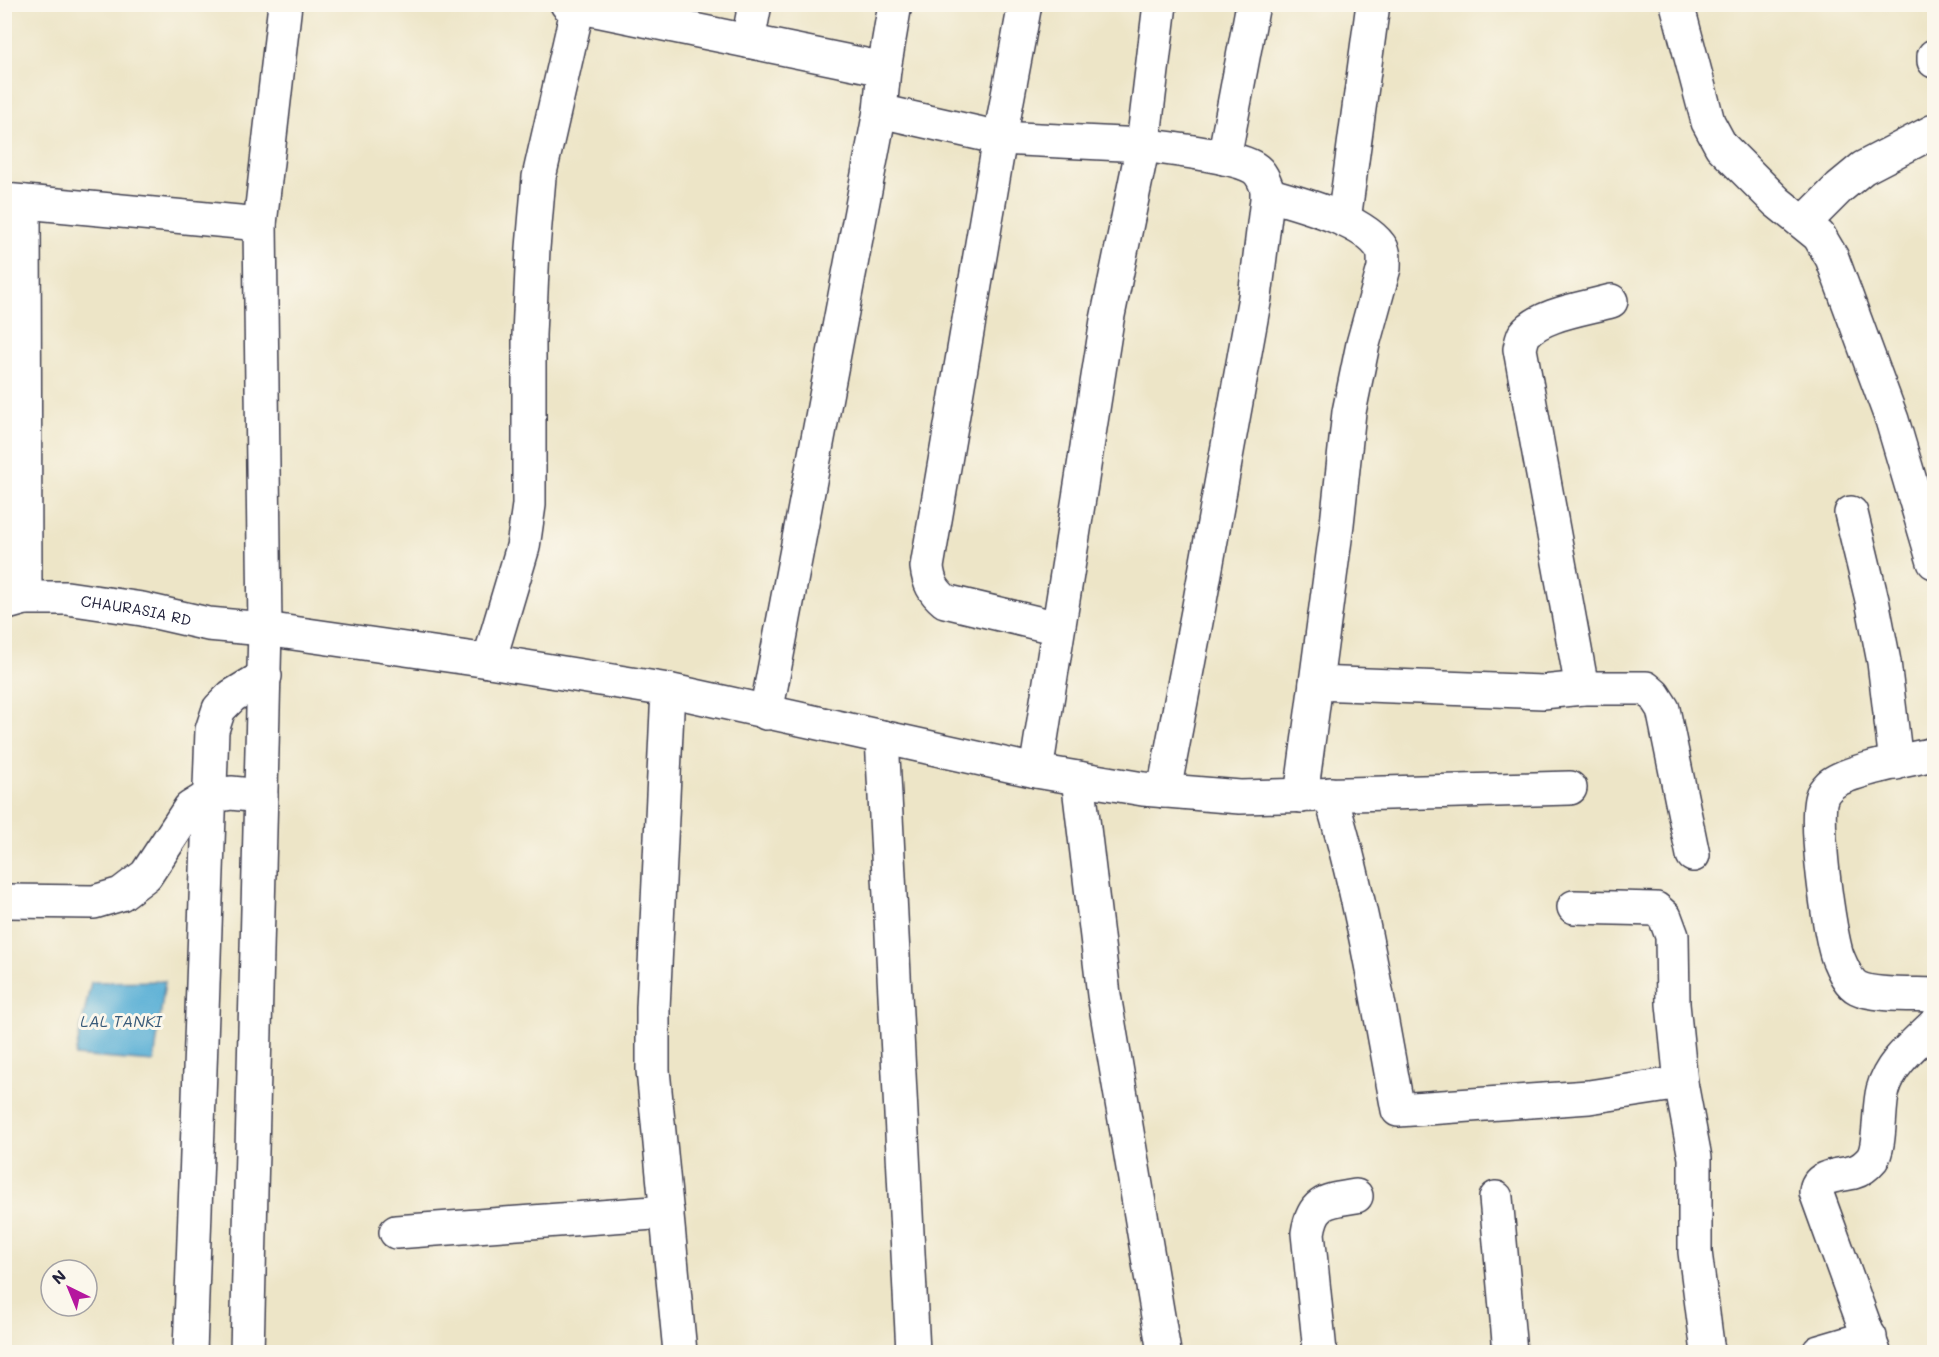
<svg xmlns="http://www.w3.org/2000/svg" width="1939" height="1357" font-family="Mali,sans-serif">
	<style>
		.water { fill: #58afd5; stroke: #3d6888; stroke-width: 1.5 }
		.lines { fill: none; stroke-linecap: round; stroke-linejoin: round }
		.street-casing { stroke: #403f50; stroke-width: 36 }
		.street { stroke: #fff; stroke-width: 33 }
		.labels { text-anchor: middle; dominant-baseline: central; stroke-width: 6; stroke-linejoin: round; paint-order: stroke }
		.street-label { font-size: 15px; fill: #22223b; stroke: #fbf7ec }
		.water-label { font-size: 16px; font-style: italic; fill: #385a79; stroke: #fbf7ec }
	</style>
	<rect width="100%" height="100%" fill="#fbf7ec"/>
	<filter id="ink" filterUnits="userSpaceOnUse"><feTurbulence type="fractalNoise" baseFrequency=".0167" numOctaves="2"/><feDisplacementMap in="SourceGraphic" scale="12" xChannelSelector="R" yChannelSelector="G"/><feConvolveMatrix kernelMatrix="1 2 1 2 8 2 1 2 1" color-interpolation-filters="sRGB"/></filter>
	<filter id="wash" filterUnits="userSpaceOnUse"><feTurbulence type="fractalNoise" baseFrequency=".008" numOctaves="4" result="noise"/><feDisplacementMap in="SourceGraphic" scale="24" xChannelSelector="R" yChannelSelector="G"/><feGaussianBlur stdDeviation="1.35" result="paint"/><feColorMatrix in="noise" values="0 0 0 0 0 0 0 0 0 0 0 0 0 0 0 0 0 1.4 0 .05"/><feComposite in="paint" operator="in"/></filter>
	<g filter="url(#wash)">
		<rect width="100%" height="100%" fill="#ede5c7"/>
		<path class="water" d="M165,981L154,1062L75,1056L91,982Z"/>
	</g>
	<g filter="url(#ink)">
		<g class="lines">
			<defs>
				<g id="street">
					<path d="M567,4L884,69L895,4"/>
					<path d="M1025,4L1000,138L927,567C929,583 933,591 945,601L1058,628"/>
					<path d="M1677,4L1708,122L1721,146L1777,202L1819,236L1832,258L1892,420L1934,562"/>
					<path d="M748,41L755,4"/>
					<path d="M1934,56V61"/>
					<path d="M880,111L1000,138L1143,145L1160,4"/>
					<path d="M1224,158L1253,4"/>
					<path d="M1267,194C1297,203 1366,220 1382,249C1385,255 1384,261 1384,268L1363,344L1349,412L1337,524L1301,796"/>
					<path d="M4,200L260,224L285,4"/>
					<path d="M24,202L25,598"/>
					<path d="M1344,220L1373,4"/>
					<path d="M1805,222L1840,187L1863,168L1934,131"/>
					<path d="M1851,513L1872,600L1884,662L1896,763"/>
					<path id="s1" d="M4,604L25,598H67L142,609L208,624L265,629L489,661L668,690L882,737L913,1352"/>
					<path d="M489,661L523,547L529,505V335L533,248L539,177L578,6"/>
					<path d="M1316,683L1543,692L1582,688H1646L1654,695L1663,709L1693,855"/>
					<path d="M1582,688L1520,349C1521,344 1522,339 1524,335C1539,314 1587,308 1611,301"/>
					<path d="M668,690L653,1008V1070L680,1352"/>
					<path d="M766,713L880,111L884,69"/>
					<path d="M882,737L1036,771L1143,789L1240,797L1570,788"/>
					<path d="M1934,754C1912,759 1845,771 1830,785C1828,787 1823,792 1822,796C1813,815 1829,936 1838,958C1842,967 1848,983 1858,988C1874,996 1915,994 1934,995"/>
					<path d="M1036,771L1107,320L1143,145C1169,149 1234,155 1254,168C1262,173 1265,183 1268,191L1255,297L1199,606L1164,791"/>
					<path d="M1078,778L1104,995L1164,1352"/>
					<path d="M1330,794C1362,898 1378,1004 1398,1110L1589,1097L1681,1083"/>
					<path d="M4,901L94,902L121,894L146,875L190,808L208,797L231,793L261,796"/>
					<path d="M1574,907L1656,909L1665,917L1672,936L1673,1004L1681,1083L1695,1158V1252L1708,1352"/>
					<path d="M1496,1198L1510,1352"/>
					<path d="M396,1232L667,1212"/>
					<path d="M190,1352L212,730L219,709L232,696L265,676"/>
					<path d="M247,1352L265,629L260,224"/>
					<path d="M1320,1352L1308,1233C1313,1200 1327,1201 1356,1196"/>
					<path d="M1819,1352L1870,1337"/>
					<path d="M1874,1352L1816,1192C1817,1174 1840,1176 1854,1172C1861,1170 1867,1165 1872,1159C1881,1146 1878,1108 1883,1090C1890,1063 1915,1044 1934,1025"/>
				</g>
			</defs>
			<use href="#street" class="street-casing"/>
			<use href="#street" class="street"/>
		</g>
	</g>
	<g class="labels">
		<g class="street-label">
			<text stroke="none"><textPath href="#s1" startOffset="134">CHAURASIA RD</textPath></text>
		</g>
		<g class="water-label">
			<text x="121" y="1020">LAL TANKI</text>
		</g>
	</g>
	<rect width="1939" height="1357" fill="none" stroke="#fbf7ec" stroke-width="24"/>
	<g transform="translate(69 1288) rotate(317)"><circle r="28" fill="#fbf7ec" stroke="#a4a2a5" stroke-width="1.5"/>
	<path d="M0-4.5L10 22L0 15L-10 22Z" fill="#b5179e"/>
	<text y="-9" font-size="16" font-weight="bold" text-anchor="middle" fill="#22223b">N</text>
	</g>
</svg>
